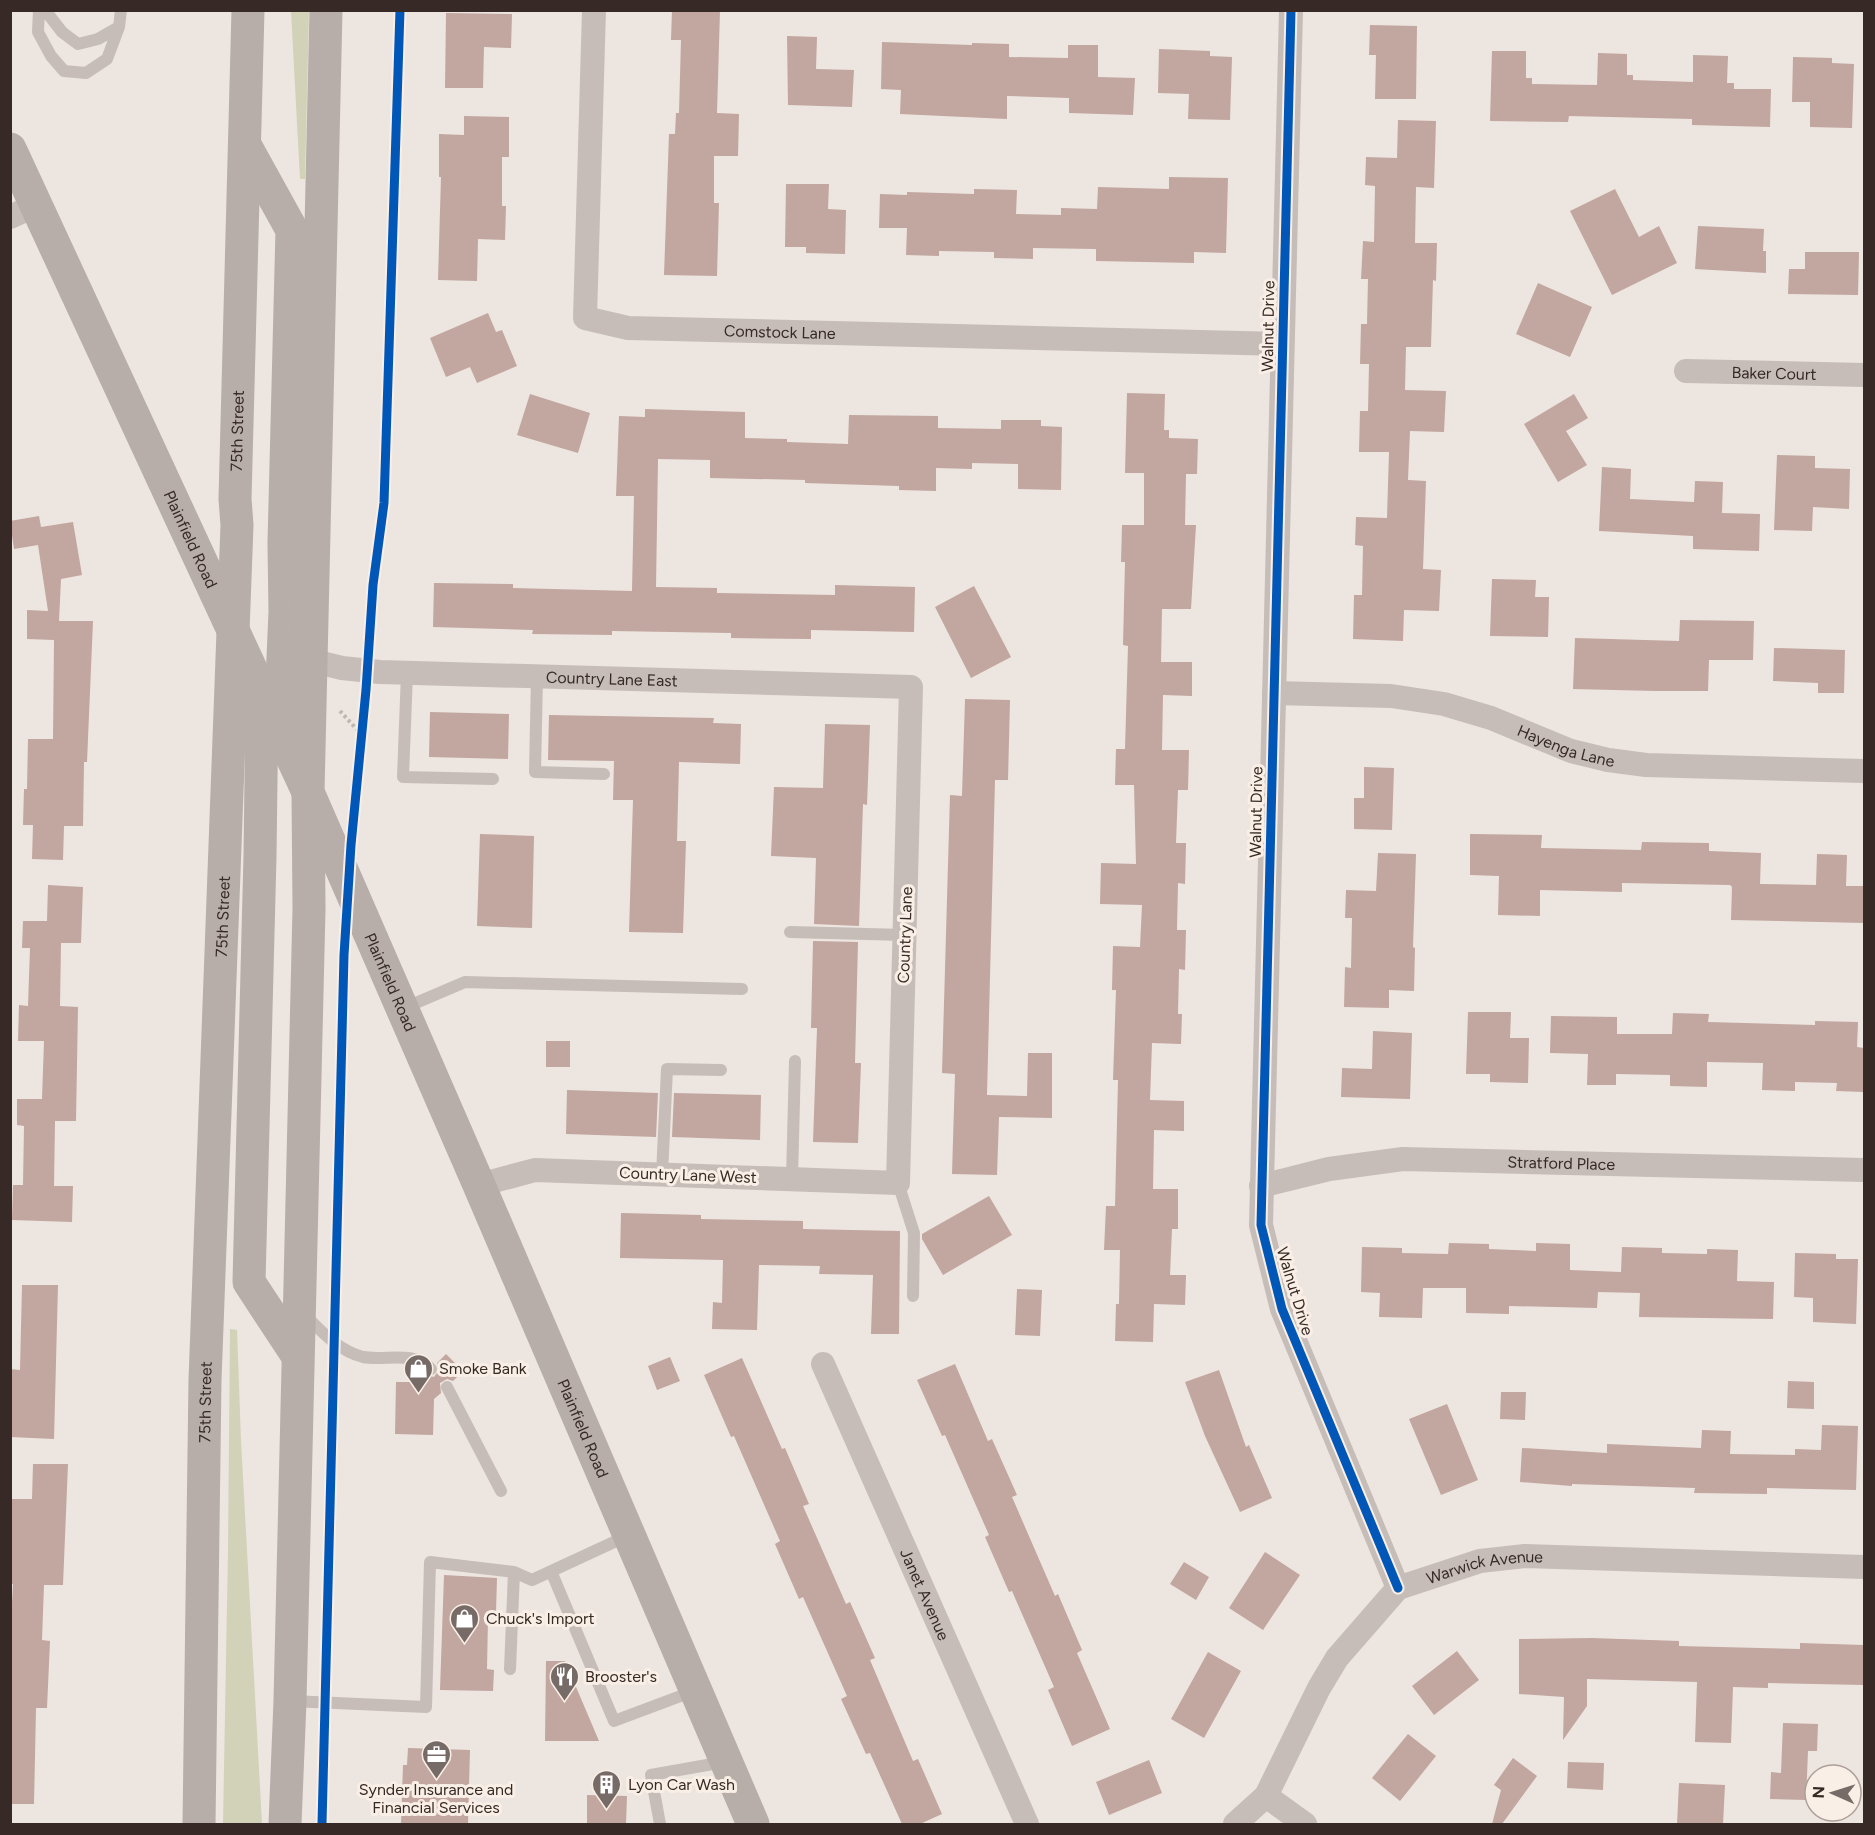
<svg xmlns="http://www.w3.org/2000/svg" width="1875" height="1835" font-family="Figtree,sans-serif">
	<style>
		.green { fill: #d1d2b8 }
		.building { fill: #c2a6a0 }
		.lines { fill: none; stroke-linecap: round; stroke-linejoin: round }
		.path { stroke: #bfb6b1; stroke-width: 4; stroke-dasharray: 3 3; stroke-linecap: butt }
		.lane { stroke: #c6bdb8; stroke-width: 12 }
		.street { stroke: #c6bdb8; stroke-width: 24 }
		.secondary { stroke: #b7ada9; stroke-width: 33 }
		.cycleway-casing { stroke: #faefe6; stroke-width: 13 }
		.cycleway { stroke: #0057b8; stroke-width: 9 }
		.labels { text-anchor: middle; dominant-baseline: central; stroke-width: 6; stroke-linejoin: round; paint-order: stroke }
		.street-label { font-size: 16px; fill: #372a26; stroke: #faefe6 }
		.poi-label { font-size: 16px; fill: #372a26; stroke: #faefe6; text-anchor: start }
	</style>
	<rect width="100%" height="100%" fill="#ede5df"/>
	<path class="green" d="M291,11H309L305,179H300Z
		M230,1329L237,1330L241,1441L262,1824H223L228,1551Z"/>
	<path class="building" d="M672,10H720L717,113L739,114L738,156H714V203H719L717,276L664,275L669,134H675L676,113H679L681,40H671Z
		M446,13L512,14L511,48L484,47L483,88H445Z
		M1370,25L1417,26L1416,99H1375L1376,55H1369Z
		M787,36L817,37L816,69L854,70L852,107L788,105Z
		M882,42L972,45V43L1009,44V57L1068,58V45H1098V77L1135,78L1133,115L1069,113V98L1007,96V119L900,114L901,90L881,89Z
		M1159,49L1210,51V56L1232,57L1230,120L1188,119L1189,94L1158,93Z
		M1492,51H1526V78H1532V84L1597,85L1598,53L1627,54V75H1633V80L1693,82V55L1728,56L1727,83H1734V89H1771L1770,127L1692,125V119L1569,116L1568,122L1490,121Z
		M1793,57L1832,58V63L1854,64L1852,128L1810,127V102H1792Z
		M464,116L509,117V157H502V206H506L505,240L478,239L477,281L438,280L441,177H439V134L464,135Z
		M1398,120L1436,121L1434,188L1416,187L1415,243H1437L1436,281L1433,280L1431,347H1406L1405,390L1446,391L1444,432L1410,431L1408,480L1426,481L1423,569L1441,570L1439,611L1404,610L1403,641L1353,639L1354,595H1362L1363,546L1355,545L1356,517L1387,518L1389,452H1359L1360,411H1368L1369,364H1360L1361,324H1367L1368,279H1361L1363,241L1374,242L1375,186L1365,185L1366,157L1397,158Z
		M1169,177L1228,178L1226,253L1194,252V263L1096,261V249L1033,248V259L994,258V252L939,251V256L906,255L907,228H879L880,194L907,195V192L974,194V189L1017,190L1016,214L1061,215V208L1097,209L1098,187L1169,189Z
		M786,184H829L828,209L846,210L845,254L806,253V247H785Z
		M1615,189L1639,237L1659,226L1677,263L1612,295L1570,211Z
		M1698,226L1764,229L1763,251H1766V273L1695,269Z
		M1805,252H1859L1858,295L1788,294L1789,269H1805Z
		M1538,283L1592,307L1570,357L1516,334Z
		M488,313L496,332L502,330L517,366L477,383L470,367L446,377L430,338Z
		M1127,393L1165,394L1164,430H1169V438L1198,439L1197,474H1186L1185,525H1196L1191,609H1162L1161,662H1192V696L1163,695L1162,750H1189L1188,790H1178L1176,843H1186L1185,884L1178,883L1177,930H1186L1185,970L1179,969L1178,1014H1182L1181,1044L1152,1043L1150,1100L1184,1101V1131L1154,1130L1153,1189H1178V1229H1172L1170,1275H1186L1185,1305L1154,1304L1153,1342L1115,1341L1116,1304H1119L1120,1250H1104L1106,1206H1115L1118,1080H1113L1116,990H1112L1113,946L1140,947L1142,905L1100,904L1101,863L1136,864L1134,785H1115L1116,749H1125L1128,646L1123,645L1125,562H1121L1122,525H1144V473H1125Z
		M530,394L590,413L578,453L517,435Z
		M1574,394L1588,418L1566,431L1587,465L1558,482L1524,424Z
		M645,409L745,412V438L787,439V442L848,444L849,415L938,416V428L1001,429V420H1041V426L1062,427L1061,490L1018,489V464L972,463V469L936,468V491L899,490V486L805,483V480L710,478V460L658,459L656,587L717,588V593L835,595V585L915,587L914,632L811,630V639L731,638V633L612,631V635L532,634L533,630L433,627L434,583L513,584V588L632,591L634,496H616L619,416L645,417Z
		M1777,455L1815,456V468L1850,469L1849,509L1813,507L1812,531L1774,530Z
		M1602,467L1631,469L1630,499L1694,502L1695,481L1723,482L1722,513L1760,514L1759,551L1693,549V536L1599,531Z
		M39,516L41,527L73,522L82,575L61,579L59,621H93L87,762H84L83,826H64L63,860L32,859L33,825H23L24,789H27L28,739H53L54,640L27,639V610L48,611L38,545L14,549L10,521Z
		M1492,579L1536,580L1535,597H1549L1548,637L1490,636Z
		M974,586L1011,657L971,678L935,607Z
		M1680,620L1754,621L1753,660H1709L1708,691H1656L1573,689L1575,638L1679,641Z
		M1774,648L1845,650L1844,693H1818V683L1773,681Z
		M965,699L1010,700L1008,780H995L987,1095L1027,1096L1028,1053H1052V1118L999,1117L997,1175L952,1174L955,1074L942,1073L950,795L962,796Z
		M430,712L509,714L508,759L429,757Z
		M549,715L714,718L713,723L741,724L740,764L679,762L677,841H686L683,933L629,932L633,800H613L614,761L548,760Z
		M825,724L870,725L867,805L863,804L859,926L814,924L816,858L771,856L774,787L823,788Z
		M1364,767L1394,768L1392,830L1354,829V798H1364Z
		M480,834L534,836L532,928L477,926Z
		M1470,834L1542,835L1541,848L1641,850L1642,842L1709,843V851L1761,853L1760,884L1816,885L1817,854L1847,855L1846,886H1864V923L1731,920L1732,887L1730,885L1622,883V892L1540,890V916L1498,915L1499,876L1470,875Z
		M1378,853L1416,854L1413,947L1415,948L1414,991L1389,990V1008L1344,1007L1345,967L1351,968L1352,918H1345L1346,890L1376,891Z
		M48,885L83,887L81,943H61L60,1006L78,1007L76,1121H55L54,1186H73L72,1222L12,1220L13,1185H23L24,1126L17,1125V1099H42L44,1041H18L19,1005L28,1006L30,948H22L23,921H47Z
		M813,941L858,942L855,1063H861L858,1143L813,1142L817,1028H811Z
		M1468,1012H1511L1510,1038H1529L1528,1083L1490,1082V1074H1466Z
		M1673,1013L1709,1014L1708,1022L1815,1025V1021L1858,1022L1857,1047L1864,1048V1092L1836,1091L1837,1083L1795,1082V1091L1762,1090L1763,1063L1707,1062V1087L1670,1086V1075L1616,1074V1085H1587L1588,1054L1550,1053L1551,1016L1617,1017V1034H1672Z
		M1373,1031L1412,1033L1410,1099L1341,1097L1342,1068L1372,1069Z
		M546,1041H570V1067H546Z
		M567,1090L658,1093L656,1137L566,1134Z
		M674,1093L761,1095L760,1140L672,1137Z
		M989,1196L1012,1235L943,1275L922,1239V1234Z
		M621,1213L701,1215V1219L803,1221V1229L900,1231L899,1334H871L873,1275L819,1274L820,1266L759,1265L757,1330L712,1329L713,1302L722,1303L723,1260L620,1258Z
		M1449,1243L1489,1244V1249L1536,1251V1243L1570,1244V1270L1621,1272L1622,1247L1662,1248V1253L1707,1254V1249L1738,1250L1737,1281L1774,1282L1773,1319L1639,1317L1640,1293L1598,1292L1597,1308L1509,1306V1314L1466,1313V1288H1423L1422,1318L1379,1317L1380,1293L1361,1292L1362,1247L1402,1248V1253L1448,1254Z
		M1795,1253L1836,1254V1259H1858L1856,1324L1813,1322V1298L1794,1297Z
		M22,1285H58L54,1439L10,1437V1369L20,1370Z
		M1017,1289L1042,1290L1040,1336L1015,1335Z
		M446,1354L463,1371L453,1381L447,1379L440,1383L441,1393L434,1399L433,1435L395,1434L396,1382H417L425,1375L434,1377L439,1370L437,1363Z
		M670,1357L680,1381L657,1390L648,1366Z
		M742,1358L782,1449L785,1448L809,1504L803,1506L846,1604L850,1602L875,1658L870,1660L913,1761L918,1759L942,1814L920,1824H902L870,1753L866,1754L841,1699L847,1696L803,1597L799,1599L775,1544L780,1541L734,1436L731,1437L704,1375Z
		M955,1364L988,1441L992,1439L1017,1495L1012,1497L1055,1596L1058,1594L1082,1650L1077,1653L1110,1729L1072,1746L1048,1690L1054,1687L1012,1591L1009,1592L985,1537L989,1535L945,1435L942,1436L917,1380Z
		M1219,1370L1246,1447L1249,1445L1272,1498L1240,1512L1205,1436L1185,1382Z
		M1788,1381L1814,1382V1409L1787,1408Z
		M1501,1392H1526L1525,1420L1500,1419Z
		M1447,1404L1478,1480L1441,1495L1409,1419Z
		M1822,1425L1858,1426L1856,1490L1767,1488V1494L1694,1493L1695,1488L1572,1484V1486L1520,1482L1522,1448L1607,1453V1444L1701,1448L1702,1430L1731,1431L1730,1454L1795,1455V1449L1821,1450Z
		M33,1464H68L63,1585H44L42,1640L50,1641L47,1708H36L34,1804H10V1640L13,1584H10V1499H32Z
		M1265,1552L1300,1575L1263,1630L1229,1608Z
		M1184,1562L1209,1577L1196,1600L1170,1584Z
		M444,1575L497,1578L496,1612L488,1618L487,1669L494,1670L493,1691L440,1690Z
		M1592,1638L1679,1641V1646L1800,1649V1643L1864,1645V1685L1768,1683V1688L1733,1687L1731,1743L1695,1742L1697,1682L1587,1679V1706L1563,1740L1564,1697L1519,1694V1639Z
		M1457,1651L1479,1680L1434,1715L1412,1686Z
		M1208,1652L1241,1671L1204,1738L1171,1719Z
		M546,1661H565L599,1741H545Z
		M1783,1723L1818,1724L1817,1751H1808L1806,1800L1770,1799L1771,1772L1781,1773Z
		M1408,1734L1436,1756L1400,1801L1372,1778Z
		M408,1748L470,1750L468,1824H401L403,1765H407Z
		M1513,1758L1537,1776L1502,1824H1492L1501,1790L1494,1785Z
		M1149,1760L1162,1793L1109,1815L1096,1782Z
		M1568,1762L1604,1763L1603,1790L1567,1788Z
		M1679,1783L1725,1785L1723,1824H1677Z
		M587,1795L627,1796L626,1824H587Z"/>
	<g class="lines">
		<path class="path" d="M340,711L362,735"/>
		<path class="lane" d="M39,10L38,32L51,56L64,71L86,73L107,59L119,27
			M45,10L62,32L78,44L98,39L119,27L121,10
			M407,673L403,777L493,779
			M537,677L535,772L604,774
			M790,932L905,935
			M404,1008L465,982L742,989
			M662,1174L667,1069L721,1070
			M792,1179L795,1061
			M898,1183L914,1233L913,1296
			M306,1316C322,1332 339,1351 363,1357C385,1361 415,1350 431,1369
			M447,1387L501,1491
			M551,1571L614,1721L694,1691
			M510,1669L514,1572
			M291,1701L426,1707L430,1562L514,1572L532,1580L627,1536
			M660,1824L651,1775L724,1762"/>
		<g class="street">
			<path id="s1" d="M594,10L585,318L628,328L1282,344"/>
			<path d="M1291,10L1261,1225L1282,1309L1398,1588"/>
			<path d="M10,217L36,205"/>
			<path id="s2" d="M1686,371L1864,375"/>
			<path id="s3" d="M313,661L342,668L380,672L911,687L898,1183L535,1170L479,1185"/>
			<path id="s4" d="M1274,693L1391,696L1444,704L1491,718L1571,751L1608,760L1646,765L1864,771"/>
			<path id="s5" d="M1261,1186L1329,1169L1403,1159L1864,1170"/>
			<path id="s6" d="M823,1364L1027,1824"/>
			<path d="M1266,1796L1305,1824"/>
			<path id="s7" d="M1235,1824L1266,1796L1319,1688L1337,1658L1398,1588L1480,1561L1525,1556L1864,1567"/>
		</g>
		<g class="secondary">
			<path d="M245,145L292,230L284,543L285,612L280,727"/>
			<path id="s8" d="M10,149L308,792L479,1185L753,1824"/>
			<path d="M262,703L260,856L249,1282L297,1355"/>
			<path id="s9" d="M199,1824L205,1380L237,525L235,499L248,10"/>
			<path d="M285,1824L290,1701L309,909L308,792L326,10"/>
		</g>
		<defs>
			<path id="cycleway" d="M1291,10L1261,1225L1282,1309L1398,1588
				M322,1824L344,955L351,845L366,690L373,585L384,503L400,10"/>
		</defs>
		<use href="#cycleway" class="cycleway-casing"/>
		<use href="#cycleway" class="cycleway"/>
	</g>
	<defs>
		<symbol id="shop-pin" viewBox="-11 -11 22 30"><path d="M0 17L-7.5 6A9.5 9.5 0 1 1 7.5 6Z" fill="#776b67" stroke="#faefe6"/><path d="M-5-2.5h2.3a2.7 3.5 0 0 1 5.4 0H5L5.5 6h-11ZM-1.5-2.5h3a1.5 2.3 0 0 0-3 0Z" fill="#fff"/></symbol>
		<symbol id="restaurant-pin" viewBox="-11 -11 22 30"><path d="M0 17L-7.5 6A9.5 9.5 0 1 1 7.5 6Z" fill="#776b67" stroke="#faefe6"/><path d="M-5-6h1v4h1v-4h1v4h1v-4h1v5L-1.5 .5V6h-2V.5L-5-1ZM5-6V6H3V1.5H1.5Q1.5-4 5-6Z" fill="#fff"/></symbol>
		<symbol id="office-pin" viewBox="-11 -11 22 30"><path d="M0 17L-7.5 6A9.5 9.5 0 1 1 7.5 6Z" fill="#776b67" stroke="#faefe6"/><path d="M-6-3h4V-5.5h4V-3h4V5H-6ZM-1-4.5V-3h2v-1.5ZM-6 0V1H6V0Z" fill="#fff"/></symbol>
		<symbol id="building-pin" viewBox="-11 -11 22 30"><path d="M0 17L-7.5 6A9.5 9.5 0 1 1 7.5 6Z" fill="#776b67" stroke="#faefe6"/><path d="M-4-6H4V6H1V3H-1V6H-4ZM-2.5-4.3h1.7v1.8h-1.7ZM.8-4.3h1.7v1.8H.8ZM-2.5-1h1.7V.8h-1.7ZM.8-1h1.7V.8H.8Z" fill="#fff"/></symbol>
	</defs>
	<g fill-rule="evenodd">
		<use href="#shop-pin" x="402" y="1352" width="33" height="45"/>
		<use href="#shop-pin" x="448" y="1602" width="33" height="45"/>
		<use href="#restaurant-pin" x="548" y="1660" width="33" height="45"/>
		<use href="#office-pin" x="420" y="1738" width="33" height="45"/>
		<use href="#building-pin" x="590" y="1768" width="33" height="45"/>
	</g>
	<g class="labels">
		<g class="street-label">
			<text transform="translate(1268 326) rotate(-89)">Walnut Drive</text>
			<text stroke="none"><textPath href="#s1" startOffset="504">Comstock Lane</textPath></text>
			<text stroke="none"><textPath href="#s2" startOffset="88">Baker Court</textPath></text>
			<text stroke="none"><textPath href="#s9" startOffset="1394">75th Street</textPath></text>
			<text stroke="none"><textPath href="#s8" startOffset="430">Plainfield Road</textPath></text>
			<text stroke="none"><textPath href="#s3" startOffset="300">Country Lane East</textPath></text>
			<text stroke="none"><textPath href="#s4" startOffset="300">Hayenga Lane</textPath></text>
			<text transform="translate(1256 812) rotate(-89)">Walnut Drive</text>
			<text stroke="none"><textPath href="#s9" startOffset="908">75th Street</textPath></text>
			<text transform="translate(905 935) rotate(-88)">Country Lane</text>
			<text stroke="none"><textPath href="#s8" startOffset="916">Plainfield Road</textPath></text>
			<text stroke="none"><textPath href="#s5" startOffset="303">Stratford Place</textPath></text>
			<text transform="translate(688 1175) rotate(2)">Country Lane West</text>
			<text transform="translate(1295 1291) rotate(73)">Walnut Drive</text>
			<text stroke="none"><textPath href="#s9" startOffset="422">75th Street</textPath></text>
			<text stroke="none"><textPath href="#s8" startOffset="1402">Plainfield Road</textPath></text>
			<text stroke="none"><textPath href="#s7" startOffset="380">Warwick Avenue</textPath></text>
			<text stroke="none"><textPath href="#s6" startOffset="252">Janet Avenue</textPath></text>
		</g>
		<g class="poi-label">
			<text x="439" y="1368">Smoke Bank</text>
			<text x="486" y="1618">Chuck's Import</text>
			<text x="585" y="1676">Brooster's</text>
			<text x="628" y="1784">Lyon Car Wash</text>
			<text x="436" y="1789" text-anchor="middle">Synder Insurance and<tspan x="436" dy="18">Financial Services</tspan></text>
		</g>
	</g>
	<rect width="1875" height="1835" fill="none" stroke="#372a26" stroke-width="24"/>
	<g transform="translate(1833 1793) rotate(273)"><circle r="28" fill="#faefe6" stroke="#aca099" stroke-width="1.5"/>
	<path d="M0-4.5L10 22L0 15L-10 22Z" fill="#776b67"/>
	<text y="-9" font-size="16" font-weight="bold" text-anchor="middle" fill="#372a26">N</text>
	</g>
</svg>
